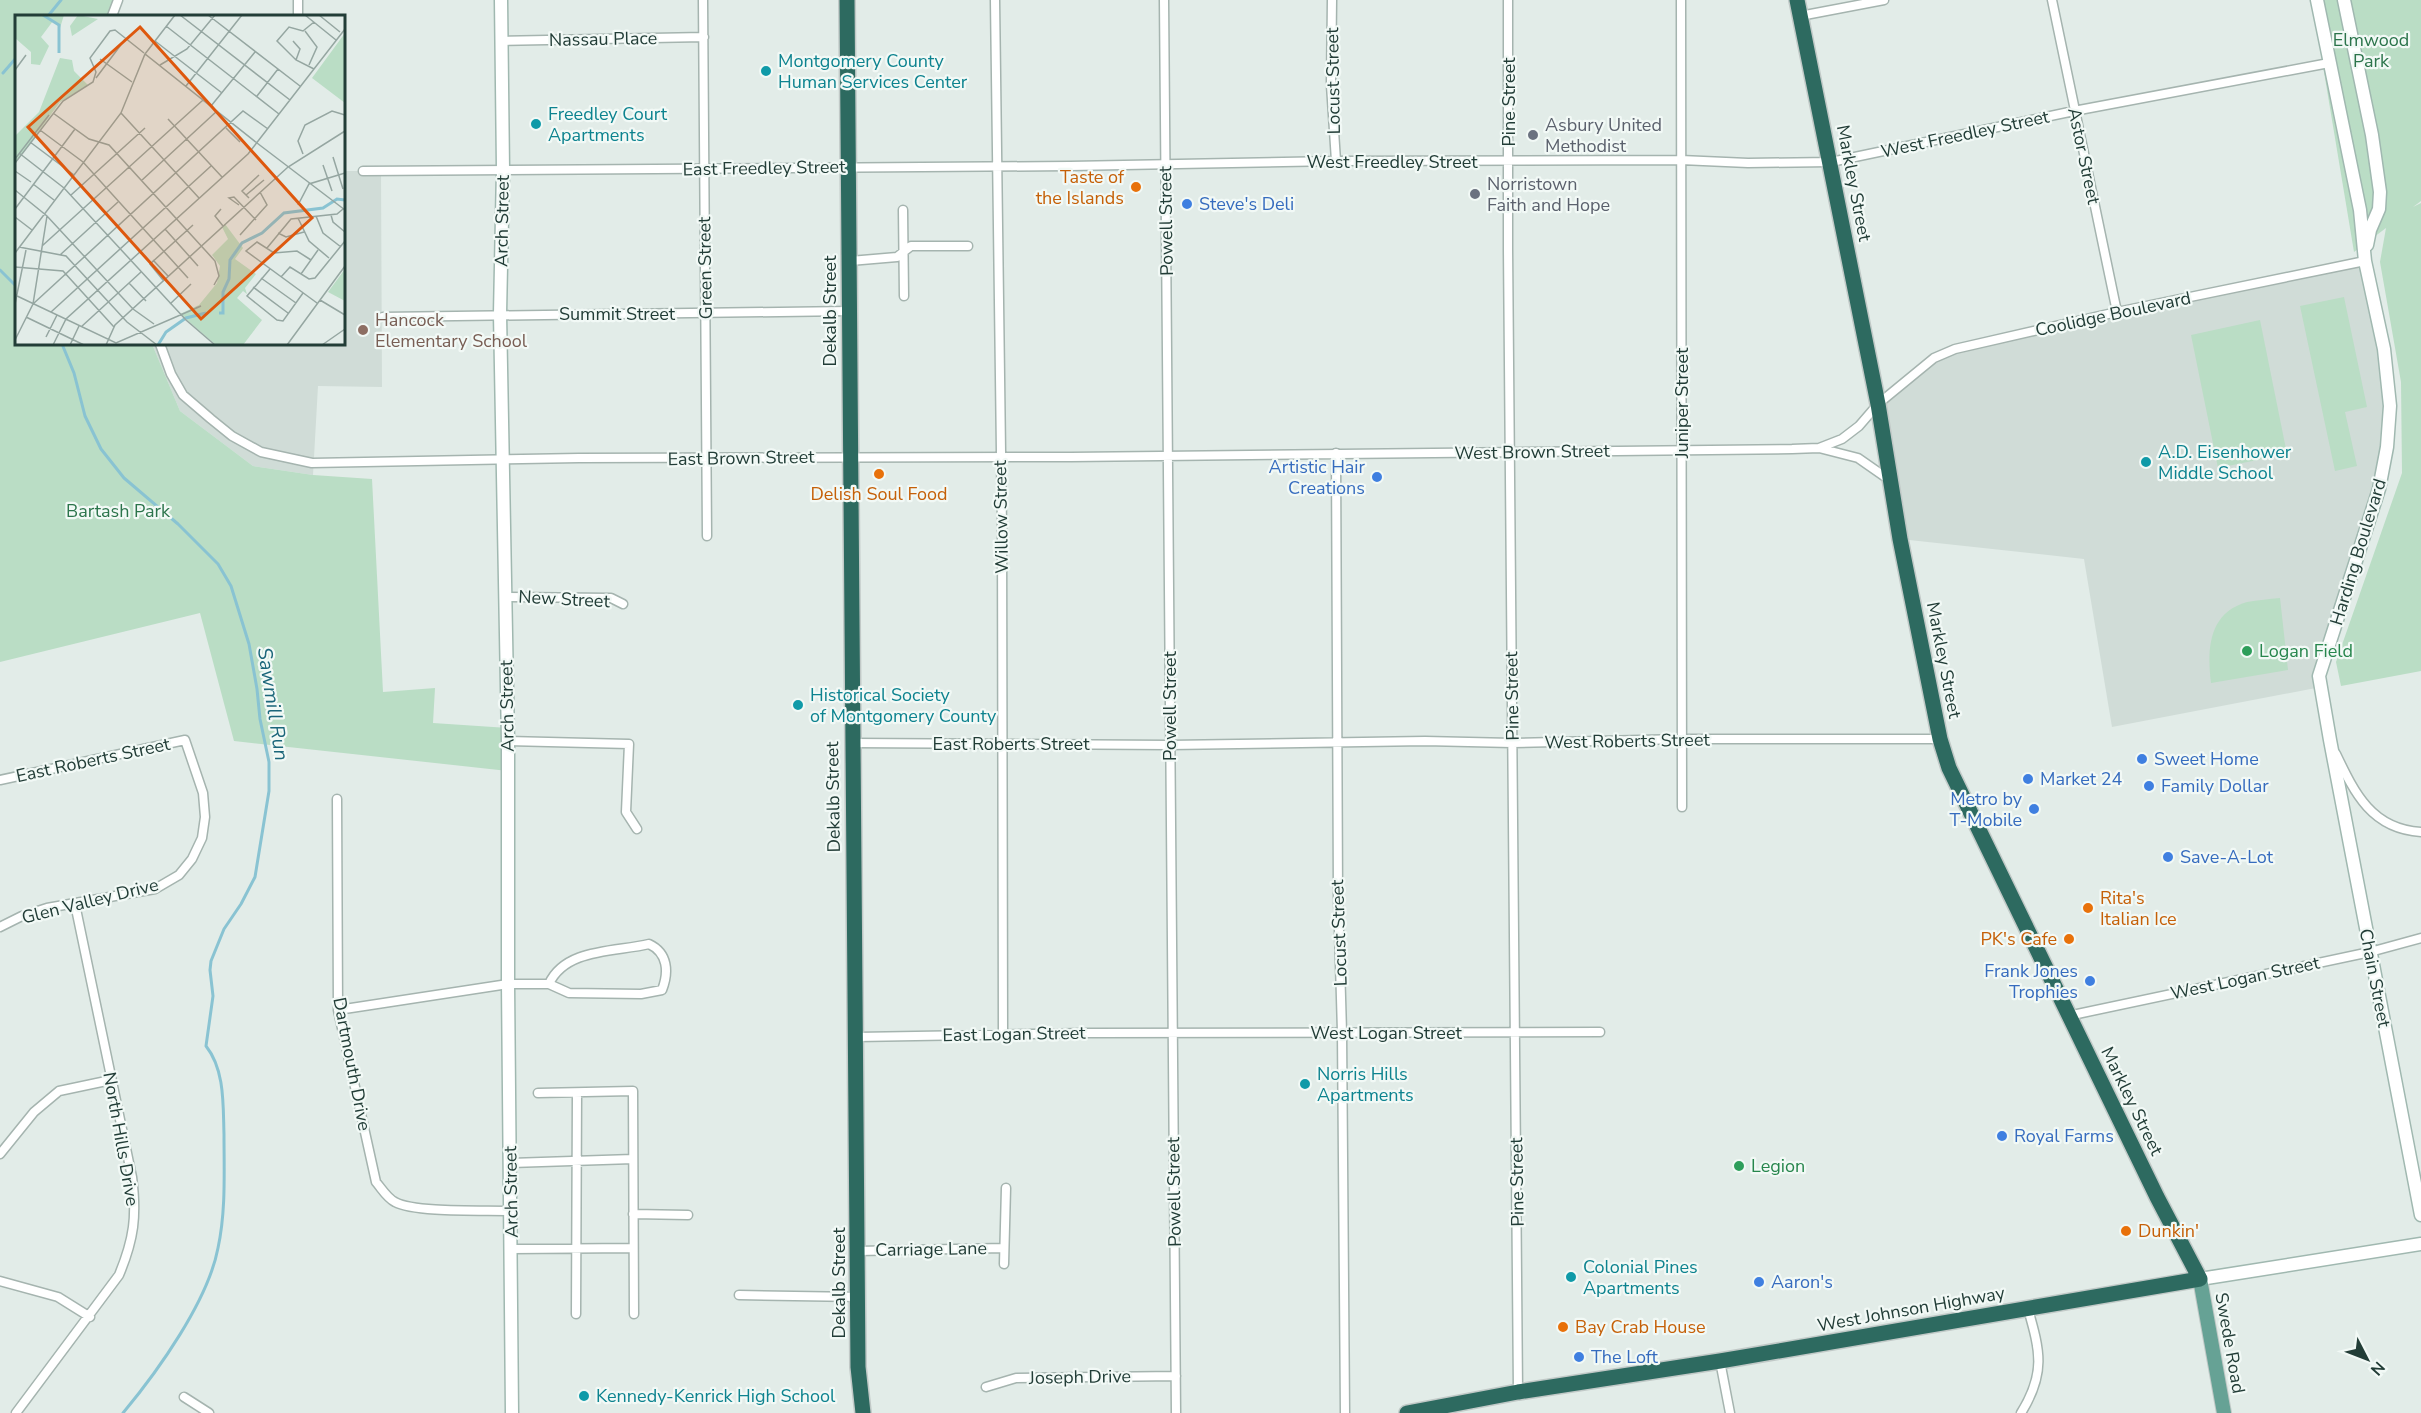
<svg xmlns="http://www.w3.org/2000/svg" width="2421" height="1413" font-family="'Nunito Sans',sans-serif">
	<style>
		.built { fill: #d0dcd7 }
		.green { fill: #baddc5 }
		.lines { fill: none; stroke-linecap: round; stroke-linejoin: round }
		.stream { stroke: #89c3d2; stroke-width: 3 }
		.street-casing { stroke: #a5b4af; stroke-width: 11 }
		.secondary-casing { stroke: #a0b8b0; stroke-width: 15 }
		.primary-casing { stroke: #c1c9c7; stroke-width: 16 }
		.highway-casing { stroke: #c1c9c7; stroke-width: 18 }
		.street { stroke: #fff; stroke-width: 8 }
		.secondary { stroke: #fff; stroke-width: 12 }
		.primary { stroke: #66a295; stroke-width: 14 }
		.highway { stroke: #2d6a60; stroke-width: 15 }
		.culture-dot { fill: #0f9aa8; stroke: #f2f9f6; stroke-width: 2 }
		.worship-dot { fill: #6b7280; stroke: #f2f9f6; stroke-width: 2 }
		.food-dot { fill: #e8710a; stroke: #f2f9f6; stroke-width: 2 }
		.shop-dot { fill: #3f7fe0; stroke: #f2f9f6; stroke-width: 2 }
		.education-dot { fill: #8d6e63; stroke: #f2f9f6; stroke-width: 2 }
		.leisure-dot { fill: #2e9e5b; stroke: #f2f9f6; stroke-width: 2 }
		.labels { text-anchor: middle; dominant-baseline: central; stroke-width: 4.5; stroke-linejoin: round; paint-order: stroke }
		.street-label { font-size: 18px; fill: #223d37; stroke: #f2f9f6 }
		.park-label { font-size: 18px; fill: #2b744b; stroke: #f2f9f6 }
		.culture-label { font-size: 18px; fill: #0d838f; stroke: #f2f9f6; text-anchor: start }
		.worship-label { font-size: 18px; fill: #5b616d; stroke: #f2f9f6; text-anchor: start }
		.food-label { font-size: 18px; fill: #c56008; stroke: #f2f9f6; text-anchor: start }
		.shop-label { font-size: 18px; fill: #366cbe; stroke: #f2f9f6; text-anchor: start }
		.education-label { font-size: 18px; fill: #785e54; stroke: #f2f9f6; text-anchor: start }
		.leisure-label { font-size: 18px; fill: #27864d; stroke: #f2f9f6; text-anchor: start }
		.water-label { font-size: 20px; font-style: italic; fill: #1b667a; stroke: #f2f9f6 }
		.inset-river { fill: none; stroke: #89c3d2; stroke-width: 3 }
		.inset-road { fill: none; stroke: #95a6a1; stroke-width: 1.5 }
		.view { fill: #de580e; fill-opacity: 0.15; stroke: #de580e; stroke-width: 3 }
		.inset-edge { fill: none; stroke: #223d37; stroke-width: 3 }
	</style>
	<rect width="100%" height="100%" fill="#e2ece8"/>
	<path class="built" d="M344,171H381L382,387L318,386L313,475L253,466L180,411L152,344H344Z
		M2365,261L2384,349L2387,447L2321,687L2112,727L2084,559L1900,539L1878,405L1909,378L1955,349Z"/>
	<path class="green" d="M0,0H118L112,16H16V344H152L180,411L253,466L313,475L372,479L383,692L435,688L433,723L508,728V771L234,741L200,613L0,662Z
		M2312,0H2421V201L2413,207L2421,203V671L2341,686L2336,662L2402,473L2401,382L2380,262L2386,228L2354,252Z
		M2344,297L2367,407L2345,412L2357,466L2335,471L2300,306Z
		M2260,320L2287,454L2218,468L2191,335Z
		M2280,598L2288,670L2211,683C2207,650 2208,613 2247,602C2258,600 2269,599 2280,598Z"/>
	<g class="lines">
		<path class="stream" d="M48,16L61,0
			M3,73L16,58
			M0,270L16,286
			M62,344L74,373L85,416L101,449L124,478L178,524L218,564L231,586L249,644L257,689L260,719L269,762V791L255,877L241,904L224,929L211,961L210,970L213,996L206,1046C225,1070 223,1105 224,1134C224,1172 226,1211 218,1248C208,1301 158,1371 123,1413"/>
		<defs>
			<path id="street" d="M703,0L707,536
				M995,0L1002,528L1003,1034
				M1164,0L1176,1413
				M1332,0L1331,85L1336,161
				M1508,0V249L1518,1392
				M1681,0L1682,807
				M2052,0L2117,312
				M112,16L118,0
				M298,16V0
				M1800,16L1884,0
				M501,41L704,37
				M363,171L1070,166L1336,161L1681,160L1748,163L1831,162L2074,111L2329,63
				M903,210L904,296
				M850,261L897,257L911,246H968
				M383,317L850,311
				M160,344L171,374L183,395L211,419L232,436L261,452L312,463L579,458L1071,457L1792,449L1819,448L1842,439L1859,426L1878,404L1934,358L1955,349L2117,312L2365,261
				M1819,448L1858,458L1891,481
				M1336,453L1338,895L1342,1032L1345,1413
				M505,597L611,598L623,604
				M508,741L629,744L626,812L637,829
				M852,743L1170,745L1425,741L1512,743L1683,739H1940
				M2336,754C2355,794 2372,829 2421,832
				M0,780L185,740L203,793L205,817L202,838L192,859L179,875L155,889L47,908L22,916L0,927
				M337,799L338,1010L376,1182C382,1189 387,1198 395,1202C415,1213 485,1210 511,1211
				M338,1010L508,984H549L569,993L641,994L662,990C669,972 668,953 649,944C616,952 565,948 549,984
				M2068,1016L2370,952L2421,938
				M857,1037L1089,1033L1600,1032
				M538,1093L633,1091L634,1314
				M0,1154L34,1112L59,1091L111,1080
				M511,1163L633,1159
				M633,1214L688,1215
				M512,1249L633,1248
				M858,1251L1004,1248
				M1004,1264L1006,1188
				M0,1281L58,1297L90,1317
				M739,1295L859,1297
				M576,1314L577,1093
				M1720,1361L1730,1413
				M986,1387L1016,1378L1176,1376
				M184,1397L209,1413
				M16,1413L119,1275C134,1239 137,1216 132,1177L75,904
				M2021,1413C2046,1373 2040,1351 2028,1309"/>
			<path id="secondary" d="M501,0L503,169L500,314L508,741V984L512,1413
				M2317,0L2360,210L2365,261L2384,349L2390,406L2387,447L2379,489L2319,676L2330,740L2421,1215
				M2344,0L2372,135L2380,192L2379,209L2370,230L2367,245
				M2200,1279L2421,1244"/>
			<path id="primary" d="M2200,1279L2224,1413"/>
			<path id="highway" d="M847,0L858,1367L863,1413
				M1407,1413L1518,1392L1720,1361L2200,1279L2157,1197L1949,768L1940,739L1900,539L1878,404L1797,0"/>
		</defs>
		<use href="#street" class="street-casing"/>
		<use href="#secondary" class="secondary-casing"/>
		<use href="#primary" class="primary-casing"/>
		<use href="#highway" class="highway-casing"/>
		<use href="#street" class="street"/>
		<use href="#secondary" class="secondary"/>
		<use href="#primary" class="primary"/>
		<use href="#highway" class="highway"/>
	</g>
	<g class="culture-dot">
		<circle cx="766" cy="71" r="6"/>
		<circle cx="536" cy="124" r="6"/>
		<circle cx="2146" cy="462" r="6"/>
		<circle cx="798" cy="705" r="6"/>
		<circle cx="1305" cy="1084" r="6"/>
		<circle cx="1571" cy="1277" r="6"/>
		<circle cx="584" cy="1396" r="6"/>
	</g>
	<g class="worship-dot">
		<circle cx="1533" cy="135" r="6"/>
		<circle cx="1475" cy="194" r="6"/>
	</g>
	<g class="food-dot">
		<circle cx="1136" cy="187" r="6"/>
		<circle cx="879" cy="474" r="6"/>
		<circle cx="2088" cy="908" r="6"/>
		<circle cx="2069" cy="939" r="6"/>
		<circle cx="2126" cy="1231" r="6"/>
		<circle cx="1563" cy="1327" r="6"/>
	</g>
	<g class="shop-dot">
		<circle cx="1187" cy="204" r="6"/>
		<circle cx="1377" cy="477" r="6"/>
		<circle cx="2142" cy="759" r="6"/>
		<circle cx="2028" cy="779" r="6"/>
		<circle cx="2149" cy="786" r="6"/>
		<circle cx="2034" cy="809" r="6"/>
		<circle cx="2168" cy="857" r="6"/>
		<circle cx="2090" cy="981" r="6"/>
		<circle cx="2002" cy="1136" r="6"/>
		<circle cx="1759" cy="1282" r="6"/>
		<circle cx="1579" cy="1357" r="6"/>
	</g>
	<circle class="education-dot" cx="363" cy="330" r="6"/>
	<g class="leisure-dot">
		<circle cx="2247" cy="651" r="6"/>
		<circle cx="1739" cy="1166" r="6"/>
	</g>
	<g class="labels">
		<g class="street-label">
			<text transform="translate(603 39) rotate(-1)">Nassau Place</text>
			<text transform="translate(1333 81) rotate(-91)">Locust Street</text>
			<text transform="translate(1509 102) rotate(-90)">Pine Street</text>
			<text transform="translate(1965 134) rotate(-12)">West Freedley Street</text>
			<text transform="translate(2084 156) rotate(78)">Astor Street</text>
			<text x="1392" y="162">West Freedley Street</text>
			<text transform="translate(764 168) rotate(-1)">East Freedley Street</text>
			<text transform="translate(1854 183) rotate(79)">Markley Street</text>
			<text transform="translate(502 221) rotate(-89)">Arch Street</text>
			<text transform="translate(1166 221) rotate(-91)">Powell Street</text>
			<text transform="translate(705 268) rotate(-91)">Green Street</text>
			<text transform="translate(830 311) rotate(-90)">Dekalb Street</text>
			<text x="617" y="314">Summit Street</text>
			<text transform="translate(2113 314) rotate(-12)">Coolidge Boulevard</text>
			<text transform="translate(1682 403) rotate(-90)">Juniper Street</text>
			<text transform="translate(1532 452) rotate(-1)">West Brown Street</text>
			<text transform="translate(741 458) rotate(-1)">East Brown Street</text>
			<text transform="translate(1001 517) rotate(-91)">Willow Street</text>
			<text transform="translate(2358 552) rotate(-73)">Harding Boulevard</text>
			<text transform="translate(564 599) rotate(3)">New Street</text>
			<text transform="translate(1944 660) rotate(79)">Markley Street</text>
			<text transform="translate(1512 696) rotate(-91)">Pine Street</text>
			<text transform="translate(507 706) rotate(-91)">Arch Street</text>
			<text transform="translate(1170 706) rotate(-90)">Powell Street</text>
			<text transform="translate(1627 741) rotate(-1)">West Roberts Street</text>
			<text x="1011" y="744">East Roberts Street</text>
			<text transform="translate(93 760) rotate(-12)">East Roberts Street</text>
			<text transform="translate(833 797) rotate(-91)">Dekalb Street</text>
			<text transform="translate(90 901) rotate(-14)">Glen Valley Drive</text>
			<text transform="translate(1339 933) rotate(-92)">Locust Street</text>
			<text transform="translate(2245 978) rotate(-12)">West Logan Street</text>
			<text transform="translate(2375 978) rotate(79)">Chain Street</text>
			<text x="1386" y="1033">West Logan Street</text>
			<text transform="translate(1014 1034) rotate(-1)">East Logan Street</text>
			<text transform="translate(352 1064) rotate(79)">Dartmouth Drive</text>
			<text transform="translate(2132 1101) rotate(64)">Markley Street</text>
			<text transform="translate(121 1139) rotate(80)">North Hills Drive</text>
			<text transform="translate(1517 1182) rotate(-91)">Pine Street</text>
			<text transform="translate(511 1192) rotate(-91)">Arch Street</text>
			<text transform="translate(1174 1192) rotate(-91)">Powell Street</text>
			<text transform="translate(931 1249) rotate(-1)">Carriage Lane</text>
			<text transform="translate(839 1283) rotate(-90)">Dekalb Street</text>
			<text transform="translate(1911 1309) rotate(-10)">West Johnson Highway</text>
			<text transform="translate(2230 1343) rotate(80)">Swede Road</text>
			<text transform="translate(1080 1377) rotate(-1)">Joseph Drive</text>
		</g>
		<g class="park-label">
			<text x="2371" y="40">Elmwood<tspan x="2371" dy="21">Park</tspan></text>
			<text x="118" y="511">Bartash Park</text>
		</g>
		<g class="culture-label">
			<text x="778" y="61">Montgomery County<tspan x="778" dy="21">Human Services Center</tspan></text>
			<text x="548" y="114">Freedley Court<tspan x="548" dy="21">Apartments</tspan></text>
			<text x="2158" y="452">A.D. Eisenhower<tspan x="2158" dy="21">Middle School</tspan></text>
			<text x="810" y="695">Historical Society<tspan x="810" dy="21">of Montgomery County</tspan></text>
			<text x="1317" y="1074">Norris Hills<tspan x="1317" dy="21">Apartments</tspan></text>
			<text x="1583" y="1267">Colonial Pines<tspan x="1583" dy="21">Apartments</tspan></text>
			<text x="596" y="1396">Kennedy-Kenrick High School</text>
		</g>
		<g class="worship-label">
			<text x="1545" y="125">Asbury United<tspan x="1545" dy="21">Methodist</tspan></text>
			<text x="1487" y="184">Norristown<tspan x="1487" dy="21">Faith and Hope</tspan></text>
		</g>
		<g class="food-label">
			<text x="1124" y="177" text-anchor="end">Taste of<tspan x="1124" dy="21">the Islands</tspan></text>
			<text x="879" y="494" text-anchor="middle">Delish Soul Food</text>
			<text x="2100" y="898">Rita's<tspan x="2100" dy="21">Italian Ice</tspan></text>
			<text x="2057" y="939" text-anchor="end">PK's Cafe</text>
			<text x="2138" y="1231">Dunkin'</text>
			<text x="1575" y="1327">Bay Crab House</text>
		</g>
		<g class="shop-label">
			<text x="1199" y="204">Steve's Deli</text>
			<text x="1365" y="467" text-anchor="end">Artistic Hair<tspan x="1365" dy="21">Creations</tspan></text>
			<text x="2154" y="759">Sweet Home</text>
			<text x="2040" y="779">Market 24</text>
			<text x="2161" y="786">Family Dollar</text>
			<text x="2022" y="799" text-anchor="end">Metro by<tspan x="2022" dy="21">T-Mobile</tspan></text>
			<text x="2180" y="857">Save-A-Lot</text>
			<text x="2078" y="971" text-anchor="end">Frank Jones<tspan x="2078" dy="21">Trophies</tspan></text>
			<text x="2014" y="1136">Royal Farms</text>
			<text x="1771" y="1282">Aaron's</text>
			<text x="1591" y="1357">The Loft</text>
		</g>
		<g class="education-label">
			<text x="375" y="320">Hancock<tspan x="375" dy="21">Elementary School</tspan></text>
		</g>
		<g class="leisure-label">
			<text x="2259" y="651">Logan Field</text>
			<text x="1751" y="1166">Legion</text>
		</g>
		<g class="water-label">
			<text transform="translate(273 704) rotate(81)">Sawmill Run</text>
		</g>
	</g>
	<g transform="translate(15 15)">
		<rect width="330" height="330" fill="#e2ece8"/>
		<path d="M0,0H49L45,13L38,6L26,22L34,31L25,50L16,49V37L0,23ZM63,0L83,4L57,21L55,11ZM330,18V88L297,63ZM45,43L57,45L59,56L73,70L45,87L0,149V121L24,97ZM210,209L228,233L220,244L241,259L230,273L232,279L228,276L222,283L247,305L228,330H201L165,299L184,290L202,268L205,251L197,240L213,224L207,212ZM330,254V286L313,277Z" fill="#baddc5"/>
		<path class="inset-river" d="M28,0L44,10V38M204,298H208V277L214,264L215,245L227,228L247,218L269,198L308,193L322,184L330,185M143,330L151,317L171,303L191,298"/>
		<path class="inset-road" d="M165,0L275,85M193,0L285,71M290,0L321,25M304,0L325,17M299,7L288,16L274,12L262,26L281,45L299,54M151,11L264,99M290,16L302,32L294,50M140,26L207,78M278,26L285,34L281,45M130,39L160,0M85,44L117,67M145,50L172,34L200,0M0,55L11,40M81,63L111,23M171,71L227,0M242,81L263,54M196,91L240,37M38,98L74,124L94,130L200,246L204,261L199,270M106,98L184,183M153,104L207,162M211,113L225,127M25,115L68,147L173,263M15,127L59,160M242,128L330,195M4,138L49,173L171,305L200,330M288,139L283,126L290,110L317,96L330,100M318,142L328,174M0,144L34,100M0,148L48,86L78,67L81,57L75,43L95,16L100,15L129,38M308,150L317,176M0,156L16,167M126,166L202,96M18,169L39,185M0,175L32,201L118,294L139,309M56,180L130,113M231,180L249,165M234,183L227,176L244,160M224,190L214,183L219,182L241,205M283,190L294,169L330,158M0,194L60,114M206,194L200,201L208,211M316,200L318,207L330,217M301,201L308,218L326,232M0,202L17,215M283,203L294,226L314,243M150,214L183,251M263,218L271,222L289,217M225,220L252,190L245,177M27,231L188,85M4,232L51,241L112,307L142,330M252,233L276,204L322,199L328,194M0,238L106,98L130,39L242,128M45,240L103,187M138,245L153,261M296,245L282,236L259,238L242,227L231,236L302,288M0,252L48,256L99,312M255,254L232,281L262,305L268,306L288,278M286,259L303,235M266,262L275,252L294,264L300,263L330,226M246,263L281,288M148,265L135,249L178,210M114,268L131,286M238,272L273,298M0,280L101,328L186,291L181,293M305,285L330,300M0,289L11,235M18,289L228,96L253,114M155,289L176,269M36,297L196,151M11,302L69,330M66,312L126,257M31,322L42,300M0,325L18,289L32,201M38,330L51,304L233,139L330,14M55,330L64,311M91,330L100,310L273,152L330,116M272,330L330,251M307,330L330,314"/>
		<path class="view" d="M125,12L297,203L186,304L13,112Z"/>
		<rect width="330" height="330" class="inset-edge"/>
	</g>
	<g transform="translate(2367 1359) rotate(132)" stroke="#f2f9f6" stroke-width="4.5" paint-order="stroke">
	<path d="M0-4.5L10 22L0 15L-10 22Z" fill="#223d37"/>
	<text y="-9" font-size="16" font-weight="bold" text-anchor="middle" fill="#223d37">N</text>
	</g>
</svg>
